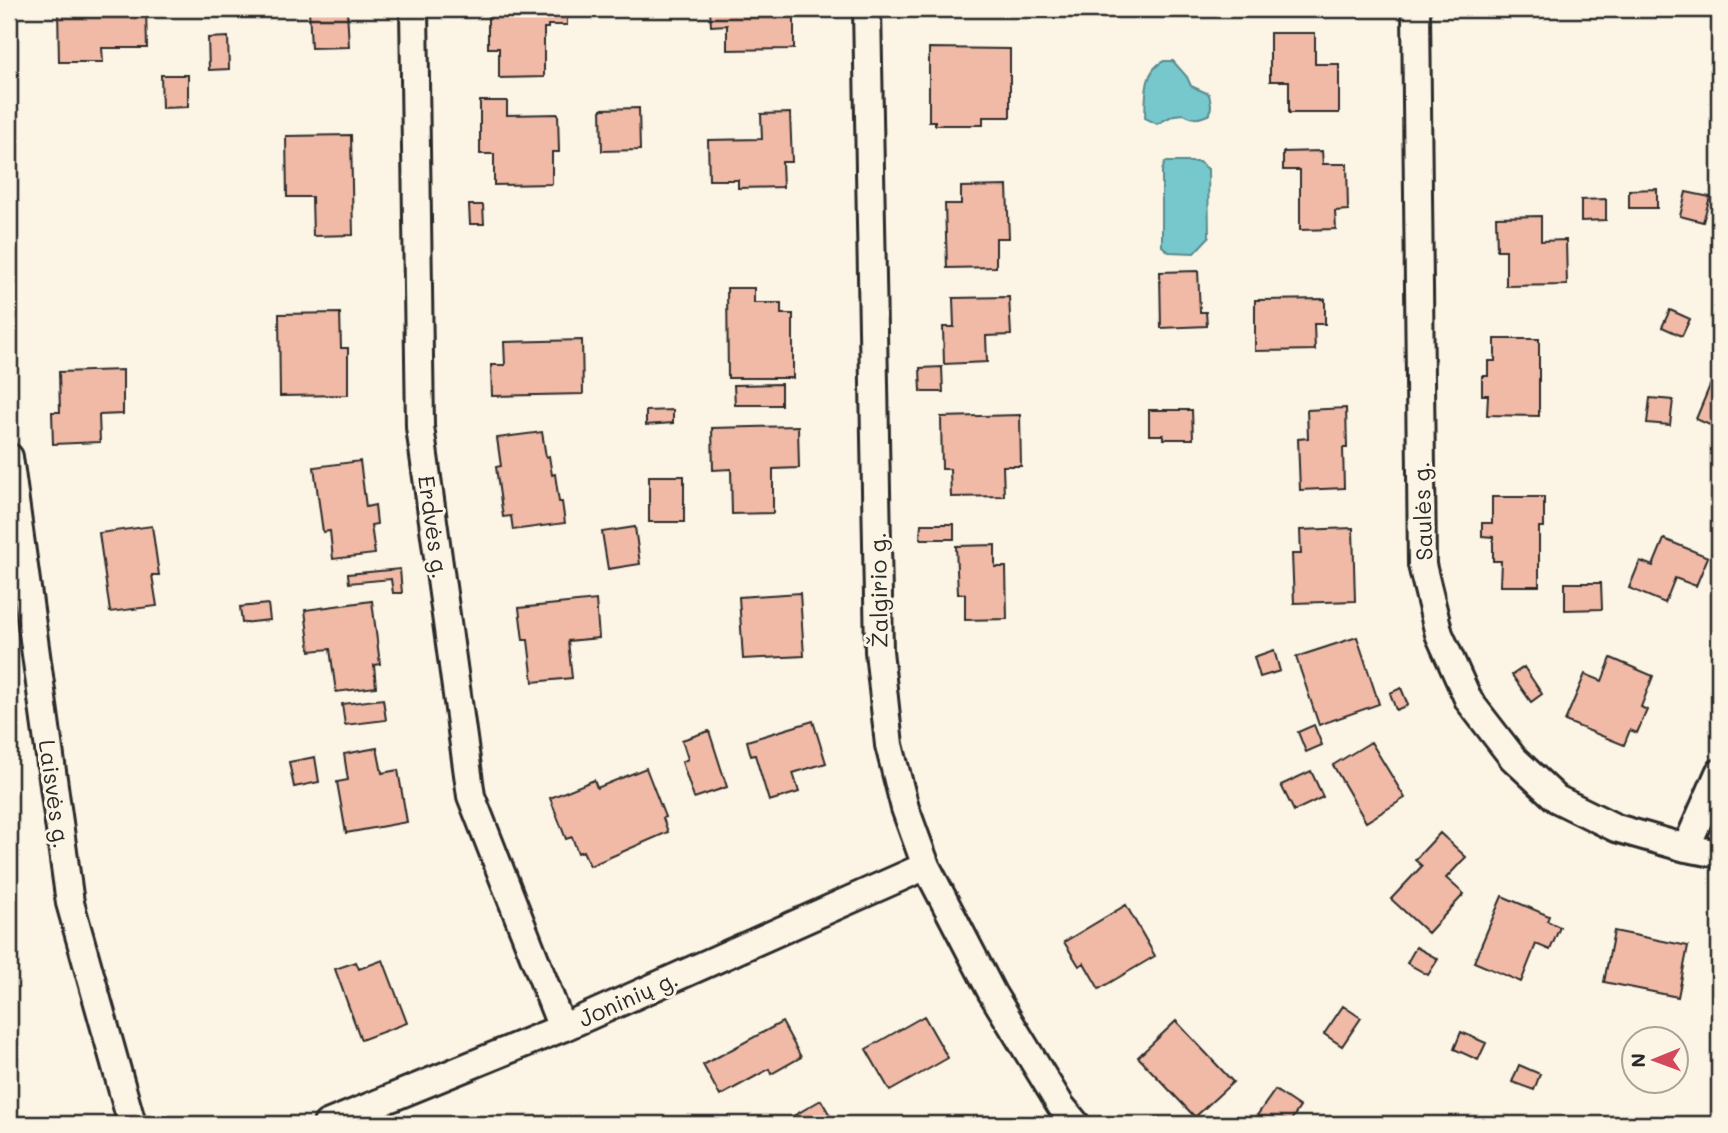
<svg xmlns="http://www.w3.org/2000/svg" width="1728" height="1133" font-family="Mali,sans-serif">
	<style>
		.water { fill: #77c8cd; stroke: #59898c; stroke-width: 2 }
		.building { fill: #f1baa6; stroke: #2b2b2b; stroke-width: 2 }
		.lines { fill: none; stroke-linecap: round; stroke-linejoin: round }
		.minor-casing { stroke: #2b2b2b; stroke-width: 32 }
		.minor { stroke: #fcf5e5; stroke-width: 26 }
		.labels { text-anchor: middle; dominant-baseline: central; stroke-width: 6; stroke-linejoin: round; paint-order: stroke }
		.street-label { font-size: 23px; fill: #2b2b2b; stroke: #fcf5e5 }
	</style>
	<rect width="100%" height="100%" fill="#fcf5e5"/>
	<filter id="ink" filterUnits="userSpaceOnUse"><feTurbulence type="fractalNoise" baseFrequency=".0143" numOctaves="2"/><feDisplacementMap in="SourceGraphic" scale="14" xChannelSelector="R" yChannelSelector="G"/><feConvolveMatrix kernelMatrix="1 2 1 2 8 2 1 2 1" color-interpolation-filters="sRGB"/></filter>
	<g filter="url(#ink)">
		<path class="water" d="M1164,61H1173L1187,77L1191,86L1209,94L1211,105L1210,114C1199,119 1194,120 1184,114L1174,115L1157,124L1145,118C1146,99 1143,70 1164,61Z
			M1165,162H1199L1208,169L1209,237L1194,253L1169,252L1162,246V171Z"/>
		<path class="building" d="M58,9H146L147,48H102L103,62H59Z
			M309,9H347L349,47L311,48Z
			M480,9H567V25H548V28H544V77L499,78V48H488V12H480Z
			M710,9H794V49L727,50V25L711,26Z
			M1270,33H1315V64H1339V113H1289V81H1270Z
			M228,37L229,69L209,70L208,38Z
			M929,48L1010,49V117H983V125H935V121H929Z
			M161,75H188V107L162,108Z
			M480,101H507V115L558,114L559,152H552V184L494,185V154H480Z
			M639,108L640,150L602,151L601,109Z
			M790,113L792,162H782L783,187L738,188V180H709L708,140L762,139L761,114Z
			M351,135L353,235L313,236L312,197H287L286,136Z
			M1322,151L1323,164H1347L1348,210L1335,211L1336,229L1300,230V170H1283V152Z
			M1007,186L1009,238H996V267L947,268L945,204H961V187Z
			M1657,189V208H1629V190Z
			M1686,192L1710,197L1703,222L1680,216Z
			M1606,199V220L1581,221V200Z
			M469,205H483L484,224H470Z
			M1541,216V241L1566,240L1567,285L1506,286V250H1497L1496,217Z
			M1198,271L1200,312H1206L1207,326L1161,328L1160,272Z
			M727,288H754V303H781V314H793V378H728Z
			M1009,297L1011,335L986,336L987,362L944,364L943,327H954L953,298Z
			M1325,299V324H1314L1315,350L1255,351V300Z
			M1670,310L1690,319L1682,336L1662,327Z
			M340,313L341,348H348V395L280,396L279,314Z
			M1495,339H1539V416L1487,415L1488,395H1482V376H1488V361H1495Z
			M582,340L583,394L492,396L491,365H505L504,342Z
			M1719,364V429L1696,419Z
			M942,367L943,392H921L920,368Z
			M123,370V414L99,415L100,442L53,444L52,412H60L59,372Z
			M781,384V405H735L734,385Z
			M1650,398L1673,400L1670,425L1647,423Z
			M1346,408L1347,448H1343L1344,488L1300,490L1298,439L1308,438L1307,410Z
			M673,410V423L646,425V411Z
			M1149,410H1192L1193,439H1163V435H1149Z
			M1020,415L1021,466H1003L1004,496L951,497L950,469H942L941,417Z
			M798,426L799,468L773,469V513L732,514L731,469L713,470L712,428Z
			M542,432L546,457L549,456L552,475L555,474L559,502H562L565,523L513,530L511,516L503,517L496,467L501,466L497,438Z
			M360,461L366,507L375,505L377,524L371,525L375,554L333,559L330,531L323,532L314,467Z
			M649,476H684V522H649Z
			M1492,497H1544V527H1539V586H1500L1501,561H1493V537L1482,536V523H1492Z
			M921,524H954V539H920Z
			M152,526L159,575H152L157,606L110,612L99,533Z
			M635,527L640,564L608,569L602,532Z
			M1353,528L1355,601L1294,603L1292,554H1301L1300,530Z
			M1664,539L1708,557L1696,586L1675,578L1665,603L1629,588L1640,561L1653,566Z
			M995,545V567H1006L1007,619L965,620V594H958L956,546Z
			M400,569L402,593H393L391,579L349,583L348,574Z
			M1565,583H1601L1602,609L1565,610Z
			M800,593L804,656L743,659L739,597Z
			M596,600L599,638L568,641L572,678L533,682L528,640H523L519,608Z
			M372,601L380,664L374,665L376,687L336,692L330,649L310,651L305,610Z
			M268,604L270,620L242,623L240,607Z
			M1357,637L1379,704L1319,725L1296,657Z
			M1274,650L1280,671L1260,677L1254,657Z
			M1611,658L1653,676L1641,707L1647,710L1637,733L1630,730L1624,745L1565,721L1585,674L1602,681Z
			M1524,667L1542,694L1531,702L1512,675Z
			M1401,688L1408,705L1396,710L1390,693Z
			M383,699L386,720L345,725L342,704Z
			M813,721L826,763L793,773L799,792L769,801L755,755L751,756L747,741Z
			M1314,725L1322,745L1306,752L1298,732Z
			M709,731L727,787L694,798L682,762L688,759L682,740Z
			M1371,742L1405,798L1366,822L1333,765Z
			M377,748L382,773L398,770L407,822L346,833L337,782L348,780L344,754Z
			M315,757L319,782L294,787L289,762Z
			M646,768L665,817L663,818L668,832L590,866L583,851L578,853L572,837L566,839L550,798L594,780L597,788Z
			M1311,771L1323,797L1294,811L1281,785Z
			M1440,833L1466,857L1446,878L1464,894L1428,933L1391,899L1422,866L1415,860Z
			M1502,896L1549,916L1547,921L1560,927L1550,950L1536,944L1521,982L1474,962Z
			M1126,905L1155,956L1099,989L1084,963L1079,966L1064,942Z
			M1614,931L1688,946L1678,997L1604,982Z
			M1416,947L1438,959L1428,975L1407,963Z
			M383,960L407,1023L361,1040L335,969L356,962L359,969Z
			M1343,1006L1361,1018L1342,1046L1324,1034Z
			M924,1016L948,1058L890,1091L866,1049Z
			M1176,1021L1233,1082L1195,1117L1138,1057Z
			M782,1022L801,1057L771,1074L769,1069L720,1096L703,1065Z
			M1461,1032L1486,1043L1478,1060L1454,1049Z
			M1519,1065L1540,1074L1534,1090L1512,1082Z
			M1275,1090L1300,1107L1290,1122L1293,1124H1251Z
			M821,1100L835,1124H793L790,1118Z"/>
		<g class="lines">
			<defs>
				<path id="minor" d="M414,9L420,427L471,796L562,1028
					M867,9L879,651L889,745L905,808L926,866L992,993L1061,1106L1076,1124
					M1416,9L1422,565L1439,634L1469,701L1513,758L1557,799L1616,828L1686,848L1719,854
					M9,457L70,903L132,1124
					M1686,848L1719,773
					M327,1124L562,1028L926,866"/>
			</defs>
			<use href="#minor" class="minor-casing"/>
			<use href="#minor" class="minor"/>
		</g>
	</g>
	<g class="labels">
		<g class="street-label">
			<text transform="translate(1422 511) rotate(-92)">Saulės g.</text>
			<text transform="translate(434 527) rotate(82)">Erdvės g.</text>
			<text transform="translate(878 590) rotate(-91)">Žalgirio g.</text>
			<text transform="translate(55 794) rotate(82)">Laisvės g.</text>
			<text transform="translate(628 998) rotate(-24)">Joninių g.</text>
		</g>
	</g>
	<rect width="1728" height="1133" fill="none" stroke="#fcf5e5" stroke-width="35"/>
	<rect x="18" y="18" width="1693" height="1098" fill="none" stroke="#2b2b2b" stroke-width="2.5" filter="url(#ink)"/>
	<g transform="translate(1655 1060) rotate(269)"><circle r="33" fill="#fcf5e5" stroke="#a8a49b" stroke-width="2"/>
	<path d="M0-5L12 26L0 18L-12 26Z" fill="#d1495b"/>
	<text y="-10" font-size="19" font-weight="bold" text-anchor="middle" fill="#2b2b2b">N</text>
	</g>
</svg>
